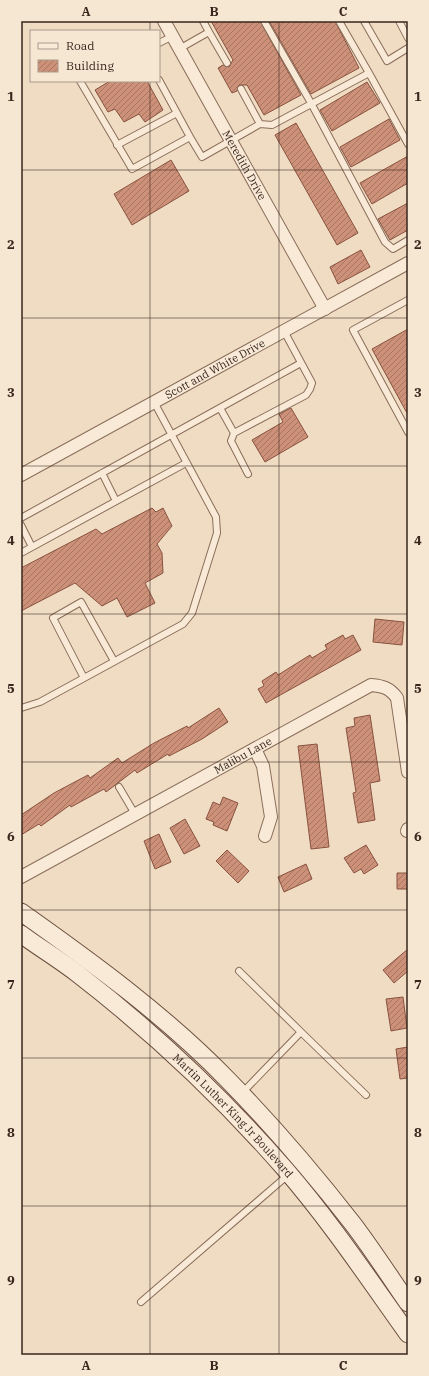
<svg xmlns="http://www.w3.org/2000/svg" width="429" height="1376" font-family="'IBM Plex Serif',serif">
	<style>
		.building { fill: url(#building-hatch); stroke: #89523f }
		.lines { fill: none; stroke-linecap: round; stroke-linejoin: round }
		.lane-casing { stroke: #896d5a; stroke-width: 8 }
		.street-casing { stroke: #896d5a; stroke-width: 14 }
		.secondary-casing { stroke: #6b4e3d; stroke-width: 19 }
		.lane { stroke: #f9ead7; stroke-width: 6 }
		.street { stroke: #f9ead7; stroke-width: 12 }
		.secondary { stroke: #f9ead7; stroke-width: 17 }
		.grid { fill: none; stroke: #39271e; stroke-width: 1; stroke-opacity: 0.55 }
		.labels { text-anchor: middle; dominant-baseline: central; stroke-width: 3; stroke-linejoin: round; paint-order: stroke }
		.street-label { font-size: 11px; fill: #39271e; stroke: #f6e7d3 }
		.neatline { fill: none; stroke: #39271e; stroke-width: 1.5 }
		.grid-label { font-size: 13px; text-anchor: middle; font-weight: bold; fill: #39271e }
	</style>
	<defs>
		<pattern id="building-hatch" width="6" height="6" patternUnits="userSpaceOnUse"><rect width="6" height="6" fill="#cd9079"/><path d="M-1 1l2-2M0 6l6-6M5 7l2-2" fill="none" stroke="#a77663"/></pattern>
	</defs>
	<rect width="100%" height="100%" fill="#efdcc3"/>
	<path class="building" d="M211,21H260L301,95L264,115L247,85H239L237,91L232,93L218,68L223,65L229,67L233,60Z
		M269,21H335L359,68L311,94Z
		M110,81H147L163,110L145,122L139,114L124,122L115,109L108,112L95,90Z
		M367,82L380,103L332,131L320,110Z
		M389,119L400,140L351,167L340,147Z
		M296,123L358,233L337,245L275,135Z
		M408,156V183L372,204L360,183Z
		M171,160L189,191L132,225L114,194Z
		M408,203V230L390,240L378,219Z
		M361,250L370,267L338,284L330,267Z
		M408,329V415L372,349Z
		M291,408L308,437L265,462L252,440L283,422L279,414Z
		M152,508L156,512L163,508L172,526L157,544L162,553L163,573L145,583L155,603L127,617L117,598L102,606L75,583L21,611V568L96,529L102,534Z
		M375,619L404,622L402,645L373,642Z
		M343,635L345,639L353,635L361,650L266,703L258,689L264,686L262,681L276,672L278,675L310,655L312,658L327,649L325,645Z
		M219,708L228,722L202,739L169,756L168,754L137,773L135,770L106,792L104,789L71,807L70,805L41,826L39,824L21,835V815L54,793L88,775L90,778L118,758L122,763L154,743L187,726L188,728Z
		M370,715L380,781L370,783L375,820L358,823L353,793L356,792L346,728L355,726L354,718Z
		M317,744L329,847L311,849L298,746Z
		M223,797L238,803L227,831L213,825L214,822L206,819L213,802L220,805Z
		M185,819L200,846L184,854L170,828Z
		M159,834L171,862L155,869L144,841Z
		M366,845L378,865L364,874L361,869L354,873L344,858Z
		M227,850L249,871L238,883L216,861Z
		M306,864L312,879L284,892L278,877Z
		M397,873H408V889H397Z
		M408,949V971L394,983L383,970Z
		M403,997L407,1028L391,1031L386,999Z
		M408,1047V1078L400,1079L396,1049Z"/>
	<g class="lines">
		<defs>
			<path id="lane" d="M203,21L209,32
				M264,21L311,103L385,242L393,249L408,240
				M364,21L387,61L408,48
				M399,21L408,38
				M159,43L173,36
				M179,49L209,32L227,63
				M369,73L408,144
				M159,80L190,137
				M80,81L132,169L190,137L202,157L260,124L272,125L369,73L339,21
				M241,89L260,124
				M117,145L177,113
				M408,300L353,330L408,432
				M220,408L234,433L231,441L248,474
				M234,433L306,395L310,389L312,383L284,331
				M102,473L116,501
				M21,518L301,363
				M21,525L32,547
				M21,553L186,463
				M84,678L53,618L81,602L114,661
				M21,708L40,702L183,624L192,613L217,533L216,517L154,402
				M119,787L135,814
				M239,971L301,1032L242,1093
				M301,1032L366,1095
				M141,1302L288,1175"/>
			<g id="street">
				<path id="s1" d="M164,21L325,309"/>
				<path id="s2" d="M21,475L408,263"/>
				<path d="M255,749L263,766L271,817L265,836"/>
				<path d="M407,831L408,829"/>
				<path id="s3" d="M21,877L371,685C383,686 390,688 397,698L408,772"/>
			</g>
			<g id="secondary">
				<path d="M21,912C93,963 166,1016 228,1080C272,1125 314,1174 353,1224C372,1249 390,1277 408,1303"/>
				<path id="s4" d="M21,934C40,948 60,960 78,974C153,1032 223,1098 285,1169C330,1221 368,1278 408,1334"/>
			</g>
		</defs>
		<use href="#lane" class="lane-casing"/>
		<use href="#street" class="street-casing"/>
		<use href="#secondary" class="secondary-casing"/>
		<use href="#lane" class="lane"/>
		<use href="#street" class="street"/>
		<use href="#secondary" class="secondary"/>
	</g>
	<path class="grid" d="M150,21V31M279,21V1355M150,81V1355M21,170H408M21,318H408M21,466H408M21,614H408M21,762H408M21,910H408M21,1058H408M21,1206H408"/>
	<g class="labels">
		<g class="street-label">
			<text stroke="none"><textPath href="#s1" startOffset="165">Meredith Drive</textPath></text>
			<text stroke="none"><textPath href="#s2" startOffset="221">Scott and White Drive</textPath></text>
			<text stroke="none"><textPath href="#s3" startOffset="253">Malibu Lane</textPath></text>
			<text stroke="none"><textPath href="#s4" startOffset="280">Martin Luther King Jr Boulevard</textPath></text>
		</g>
	</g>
	<rect width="429" height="1376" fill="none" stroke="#f6e7d3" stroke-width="44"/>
	<rect x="30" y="30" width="130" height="52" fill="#f6e7d3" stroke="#aa9a8b"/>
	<rect x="38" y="43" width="20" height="6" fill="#f9ead7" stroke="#aa9a8b"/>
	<text x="66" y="50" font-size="12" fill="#39271e">Road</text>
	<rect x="38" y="60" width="20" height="12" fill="url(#building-hatch)" stroke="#aa9a8b"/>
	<text x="66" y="70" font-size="12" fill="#39271e">Building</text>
	<rect x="22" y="22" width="385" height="1332" class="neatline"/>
	<g class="grid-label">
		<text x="86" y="16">A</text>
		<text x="214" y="16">B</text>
		<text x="343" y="16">C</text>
		<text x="11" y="101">1</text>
		<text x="418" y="101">1</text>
		<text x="11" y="249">2</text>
		<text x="418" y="249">2</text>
		<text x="11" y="397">3</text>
		<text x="418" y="397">3</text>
		<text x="11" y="545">4</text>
		<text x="418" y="545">4</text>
		<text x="11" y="693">5</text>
		<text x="418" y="693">5</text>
		<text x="11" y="841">6</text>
		<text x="418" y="841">6</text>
		<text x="11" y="989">7</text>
		<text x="418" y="989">7</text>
		<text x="11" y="1137">8</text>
		<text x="418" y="1137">8</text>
		<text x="11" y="1285">9</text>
		<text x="418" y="1285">9</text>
		<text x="86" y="1370">A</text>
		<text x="214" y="1370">B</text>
		<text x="343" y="1370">C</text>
	</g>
</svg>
